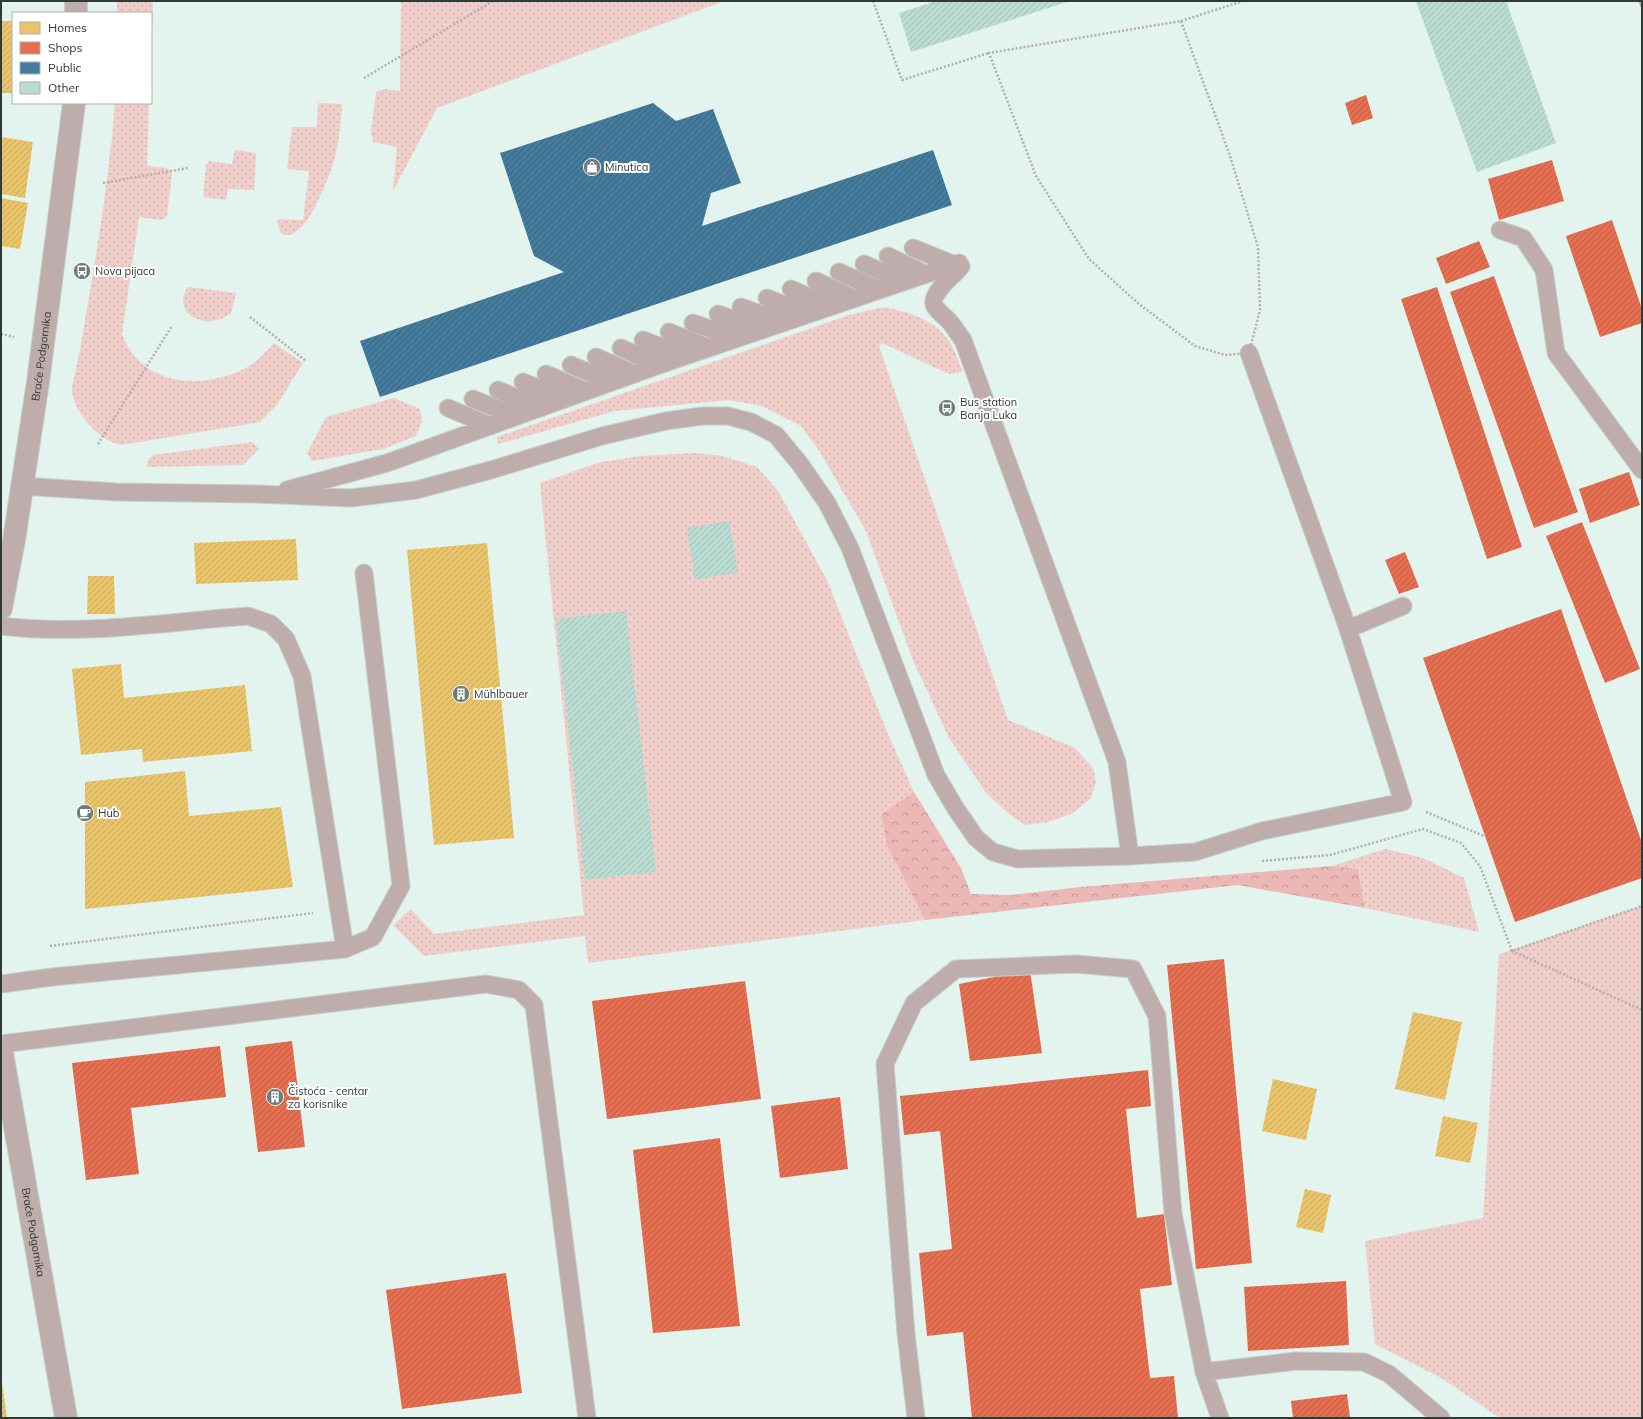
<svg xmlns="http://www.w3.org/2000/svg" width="1643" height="1419" font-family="Mulish,sans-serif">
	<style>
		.grass { fill: url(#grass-dots) }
		.forest { fill: url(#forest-crowns) }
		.homes { fill: url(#homes-hatch) }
		.shops { fill: url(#shops-hatch) }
		.public { fill: url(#public-hatch) }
		.building { fill: url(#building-hatch) }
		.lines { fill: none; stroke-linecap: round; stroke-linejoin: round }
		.service-casing { stroke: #c4d0cb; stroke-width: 19 }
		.minor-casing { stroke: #c4d0cb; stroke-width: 24 }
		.path { stroke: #b6aeac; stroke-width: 2.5; stroke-dasharray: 2 2; stroke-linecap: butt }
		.service { stroke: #bfacac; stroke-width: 17 }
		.minor { stroke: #bfacac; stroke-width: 22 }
		.rail { stroke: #b2aaa8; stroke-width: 3; stroke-dasharray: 7 7; stroke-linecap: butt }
		.labels { text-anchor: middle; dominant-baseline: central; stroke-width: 4; stroke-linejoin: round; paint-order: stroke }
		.poi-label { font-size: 11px; fill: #2f3a36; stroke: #fff; text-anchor: start }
		.street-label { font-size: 11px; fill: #2f3a36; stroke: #fff }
	</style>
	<defs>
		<pattern id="grass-dots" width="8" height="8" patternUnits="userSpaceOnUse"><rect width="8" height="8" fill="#f0ceca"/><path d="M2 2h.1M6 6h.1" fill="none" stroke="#ceb2ae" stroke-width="1.8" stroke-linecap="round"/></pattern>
		<pattern id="forest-crowns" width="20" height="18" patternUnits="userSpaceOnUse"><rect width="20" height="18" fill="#ebb8b5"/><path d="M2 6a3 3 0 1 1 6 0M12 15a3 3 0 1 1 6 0" fill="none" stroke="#bf9794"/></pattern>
		<pattern id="homes-hatch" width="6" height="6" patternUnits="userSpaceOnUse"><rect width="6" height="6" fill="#e9c46a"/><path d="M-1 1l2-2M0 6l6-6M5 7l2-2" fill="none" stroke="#c8a95c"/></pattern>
		<pattern id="shops-hatch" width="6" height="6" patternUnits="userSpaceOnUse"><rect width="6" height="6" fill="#e76f51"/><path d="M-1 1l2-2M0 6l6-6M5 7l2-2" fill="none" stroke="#bc5c44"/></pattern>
		<pattern id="public-hatch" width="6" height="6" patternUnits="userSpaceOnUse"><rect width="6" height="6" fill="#457b9d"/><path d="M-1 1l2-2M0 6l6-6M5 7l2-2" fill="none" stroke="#37607a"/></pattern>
		<pattern id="building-hatch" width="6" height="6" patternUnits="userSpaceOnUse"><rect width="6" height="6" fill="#bbdcd2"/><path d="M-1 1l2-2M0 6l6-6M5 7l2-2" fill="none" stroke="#a1beb5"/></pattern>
	</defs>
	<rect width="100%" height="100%" fill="#e3f3ed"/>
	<path class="grass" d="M117,1H153L151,64V13H117Z
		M401,1H724L437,108L393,191L397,147L373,142L371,132L376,92L384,89L400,91Z
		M115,103H149L147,166L167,168L172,173L167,216L161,220L139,217L122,334C141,385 199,391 244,369C256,363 265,353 274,343L303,363L277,405L260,422L121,445C100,441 75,414 72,392C71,387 74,380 75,374C78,358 82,342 84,326C97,252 109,178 115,103Z
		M318,103L342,104C341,125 339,146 332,167C326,183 308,235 287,235C278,235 278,225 278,219L303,220L309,171L287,169L292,127H317Z
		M235,150L256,153L254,190L228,189L226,200L203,197L206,165L209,161L232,164Z
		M188,287L236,293L231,313C206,333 170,313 188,287Z
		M884,307C925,316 948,325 961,368L962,371L958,373L949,374L882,343L879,346L1008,720L1075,748L1093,768L1096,782L1091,798L1073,813L1048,822L1025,825L1009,814L986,793L949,738L912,658L866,531L820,452L801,426L762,406L728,400L615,411L498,444L497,437L849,315Z
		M394,398L420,409L422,421L416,436L383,449L312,461L307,453L326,417Z
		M252,442L259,449L243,465L147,467L148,460L153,455Z
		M694,453L723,456L757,467L778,491L827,580L887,732L914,792L883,814L886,844L925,920L588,963L585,936L424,956L393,925L411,909L434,934L584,915L540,483L601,462L640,456Z
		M1385,849L1423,858L1464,878L1479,932L1365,908L1358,869L1332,866Z
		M1642,906V1418H1500L1443,1379L1375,1344L1365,1241L1483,1218L1499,954Z"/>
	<path class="forest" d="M914,792L961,868L971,894L1011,895L1080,887L1332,866L1358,869L1365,908L1238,885L925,920L886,844L882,814Z"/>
	<path class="homes" d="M1,21H13V93H1Z
		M1,137L33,142L25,198L1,194Z
		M1,198L28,203L20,249L1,246Z
		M296,539L298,580L196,584L194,543Z
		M487,543L514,838L434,845L407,550Z
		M88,576H114L115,614H87Z
		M121,664L124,698L245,685L252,751L143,762L142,749L81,755L72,669Z
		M185,771L189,816L281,807L293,887L85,909V782Z
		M1413,1012L1462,1022L1445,1100L1395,1089Z
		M1273,1079L1317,1089L1306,1140L1262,1131Z
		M1443,1116L1478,1123L1470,1163L1435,1156Z
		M1305,1189L1331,1195L1323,1233L1296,1227Z
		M1,1381H2L7,1418H1Z"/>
	<path class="shops" d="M1366,95L1373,118L1352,125L1345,103Z
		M1552,160L1564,201L1499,220L1488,179Z
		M1612,220L1642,309V323L1600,337L1566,236Z
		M1479,241L1490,267L1446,284L1436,258Z
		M1494,276L1578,512L1534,528L1450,292Z
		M1437,287L1522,547L1487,559L1401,299Z
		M1629,472L1640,505L1590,523L1579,489Z
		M1582,522L1640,669L1605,683L1546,536Z
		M1405,552L1419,587L1399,594L1385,560Z
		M1561,609L1642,843V878L1515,922L1423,658Z
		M1224,959L1252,1263L1196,1269L1167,965Z
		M1030,970L1042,1053L970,1061L959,984Z
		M745,981L761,1099L607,1119L592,1001Z
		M292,1041L305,1147L258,1152L245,1047Z
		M220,1046L226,1097L131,1108L139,1174L86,1180L72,1063Z
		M1148,1070L1151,1106L1126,1109L1137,1218L1164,1214L1172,1285L1140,1289L1150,1378L1174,1376L1178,1418H972L963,1332L927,1336L919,1253L952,1249L940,1131L904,1135L900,1096Z
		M840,1097L848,1169L780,1178L771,1106Z
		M720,1138L740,1326L653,1333L633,1150Z
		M506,1273L522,1393L402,1409L386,1290Z
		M1346,1281L1349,1345L1248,1351L1244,1287Z
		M1347,1394L1350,1418H1293L1291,1401Z"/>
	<path class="public" d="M653,103L676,121L713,109L741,183L711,193L702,226L933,150L952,205L380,397L360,341L564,272L534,256L500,153Z"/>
	<path class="building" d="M936,1H1070L911,52L899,13Z
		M1416,1H1506L1556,143L1477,172Z
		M729,521L738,572L695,580L687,528Z
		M626,611L656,872L585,880L556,619Z"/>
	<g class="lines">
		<defs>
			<path id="service" d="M1500,230L1523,238L1544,270L1556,353L1642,470
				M913,248L953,264
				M888,256L925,274
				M864,264L903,281
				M839,272L880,290
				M816,281L854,298
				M791,289L830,306
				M767,298L807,314
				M741,307L783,322
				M718,314L762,330
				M693,323L736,338
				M669,332L709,348
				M643,340L684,356
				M621,348L659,365
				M596,357L635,374
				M571,365L612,382
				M546,374L587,391
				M523,382L565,399
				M498,390L541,408
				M473,399L516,416
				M448,408L491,426
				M21,486L117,492L257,494L351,498L416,490L491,470L602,436L666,421L702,416H728L751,422L776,435L800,464L827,503L850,548L936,775L956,809L976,838L993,852L1018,859L1130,856L1195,852L1262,831L1403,802L1348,629L1249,353
				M287,490L387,463L659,365L959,263L961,266C956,274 949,278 943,285C928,304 932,305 948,320C954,326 958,334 963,340L1117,762L1130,856
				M1,626C83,636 166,622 248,616L271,624L286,639L302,676L345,949
				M1348,629L1403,606
				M1,984L52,977L345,949L373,937L401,886L364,573
				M1,1044L486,984L519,990L534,1005L587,1418
				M1204,1372L1296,1361L1364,1362L1389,1374L1441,1418
				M916,1418L906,1334L885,1064L914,1003L956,969L1076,964L1133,969L1157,1016L1173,1213L1204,1372L1220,1418"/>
			<g id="minor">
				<path d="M76,1V13"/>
				<path id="s1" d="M1,608L14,540L38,382L74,103"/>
				<path id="s2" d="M1,1047L66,1418"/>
			</g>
		</defs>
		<use href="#service" class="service-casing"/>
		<use href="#minor" class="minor-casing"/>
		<path class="path" d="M873,1L902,80L989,53
			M1181,21L1230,156L1258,247L1260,310L1249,353L1225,355L1195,346L1139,304L1089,259L1036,176L989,53Z
			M1181,21L1243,1
			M364,78L493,1
			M103,183L188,168
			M250,317L306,361
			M1,334L14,337
			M98,444L172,326
			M1426,812L1484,836
			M1262,861L1330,855L1423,829L1461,843L1480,866L1512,951L1642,906
			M50,946L313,913
			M1512,951L1642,1010"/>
		<use href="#service" class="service"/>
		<use href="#minor" class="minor"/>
		<path class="rail" d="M1640,1L1642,7"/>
	</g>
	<defs>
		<symbol id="shop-disc" viewBox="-11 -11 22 22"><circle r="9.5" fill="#6e7b76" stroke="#fff"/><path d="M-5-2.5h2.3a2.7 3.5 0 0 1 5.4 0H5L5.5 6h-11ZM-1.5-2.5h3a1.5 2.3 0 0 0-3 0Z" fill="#fff"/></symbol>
		<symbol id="bus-disc" viewBox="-11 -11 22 22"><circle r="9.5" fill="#6e7b76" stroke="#fff"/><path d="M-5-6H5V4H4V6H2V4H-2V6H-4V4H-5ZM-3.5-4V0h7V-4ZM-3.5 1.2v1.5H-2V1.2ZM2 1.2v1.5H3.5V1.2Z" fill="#fff"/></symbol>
		<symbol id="building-disc" viewBox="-11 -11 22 22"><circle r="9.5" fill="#6e7b76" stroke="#fff"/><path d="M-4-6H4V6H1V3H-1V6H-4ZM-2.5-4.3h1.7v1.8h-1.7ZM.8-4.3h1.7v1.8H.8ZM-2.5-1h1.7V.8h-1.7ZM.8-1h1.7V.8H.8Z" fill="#fff"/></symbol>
		<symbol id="cafe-disc" viewBox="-11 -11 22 22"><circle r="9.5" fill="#6e7b76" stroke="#fff"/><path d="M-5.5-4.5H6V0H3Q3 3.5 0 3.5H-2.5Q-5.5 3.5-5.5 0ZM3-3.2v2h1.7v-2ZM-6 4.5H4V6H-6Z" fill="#fff"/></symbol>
	</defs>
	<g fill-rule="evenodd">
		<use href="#shop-disc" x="582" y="157" width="20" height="20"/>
		<use href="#bus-disc" x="72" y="261" width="20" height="20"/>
		<use href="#bus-disc" x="937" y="398" width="20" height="20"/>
		<use href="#building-disc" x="451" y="684" width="20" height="20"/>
		<use href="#cafe-disc" x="75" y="803" width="20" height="20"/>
		<use href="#building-disc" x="265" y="1087" width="20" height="20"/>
	</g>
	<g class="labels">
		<g class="poi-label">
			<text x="605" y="167">Minutica</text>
			<text x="95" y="271">Nova pijaca</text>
			<text x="960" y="402">Bus station<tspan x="960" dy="13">Banja Luka</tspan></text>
			<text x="474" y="694">Mühlbauer</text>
			<text x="98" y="813">Hub</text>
			<text x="288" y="1091">Čistoća - centar<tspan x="288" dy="13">za korisnike</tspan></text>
		</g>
		<g class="street-label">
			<text stroke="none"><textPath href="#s1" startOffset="255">Braće Podgornika</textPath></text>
			<text stroke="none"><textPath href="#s2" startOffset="188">Braće Podgornika</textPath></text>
		</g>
	</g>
	<rect width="1643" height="1419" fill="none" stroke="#2f3a36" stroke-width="4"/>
	<rect x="12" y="12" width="140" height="92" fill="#ffffff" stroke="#acb0af"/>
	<rect x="20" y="22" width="20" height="12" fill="#e9c46a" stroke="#acb0af"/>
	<text x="48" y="32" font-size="12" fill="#2f3a36">Homes</text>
	<rect x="20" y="42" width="20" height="12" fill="#e76f51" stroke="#acb0af"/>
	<text x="48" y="52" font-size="12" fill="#2f3a36">Shops</text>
	<rect x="20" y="62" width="20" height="12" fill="#457b9d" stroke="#acb0af"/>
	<text x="48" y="72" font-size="12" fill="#2f3a36">Public</text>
	<rect x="20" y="82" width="20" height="12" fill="#bbdcd2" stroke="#acb0af"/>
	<text x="48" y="92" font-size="12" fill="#2f3a36">Other</text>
</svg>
